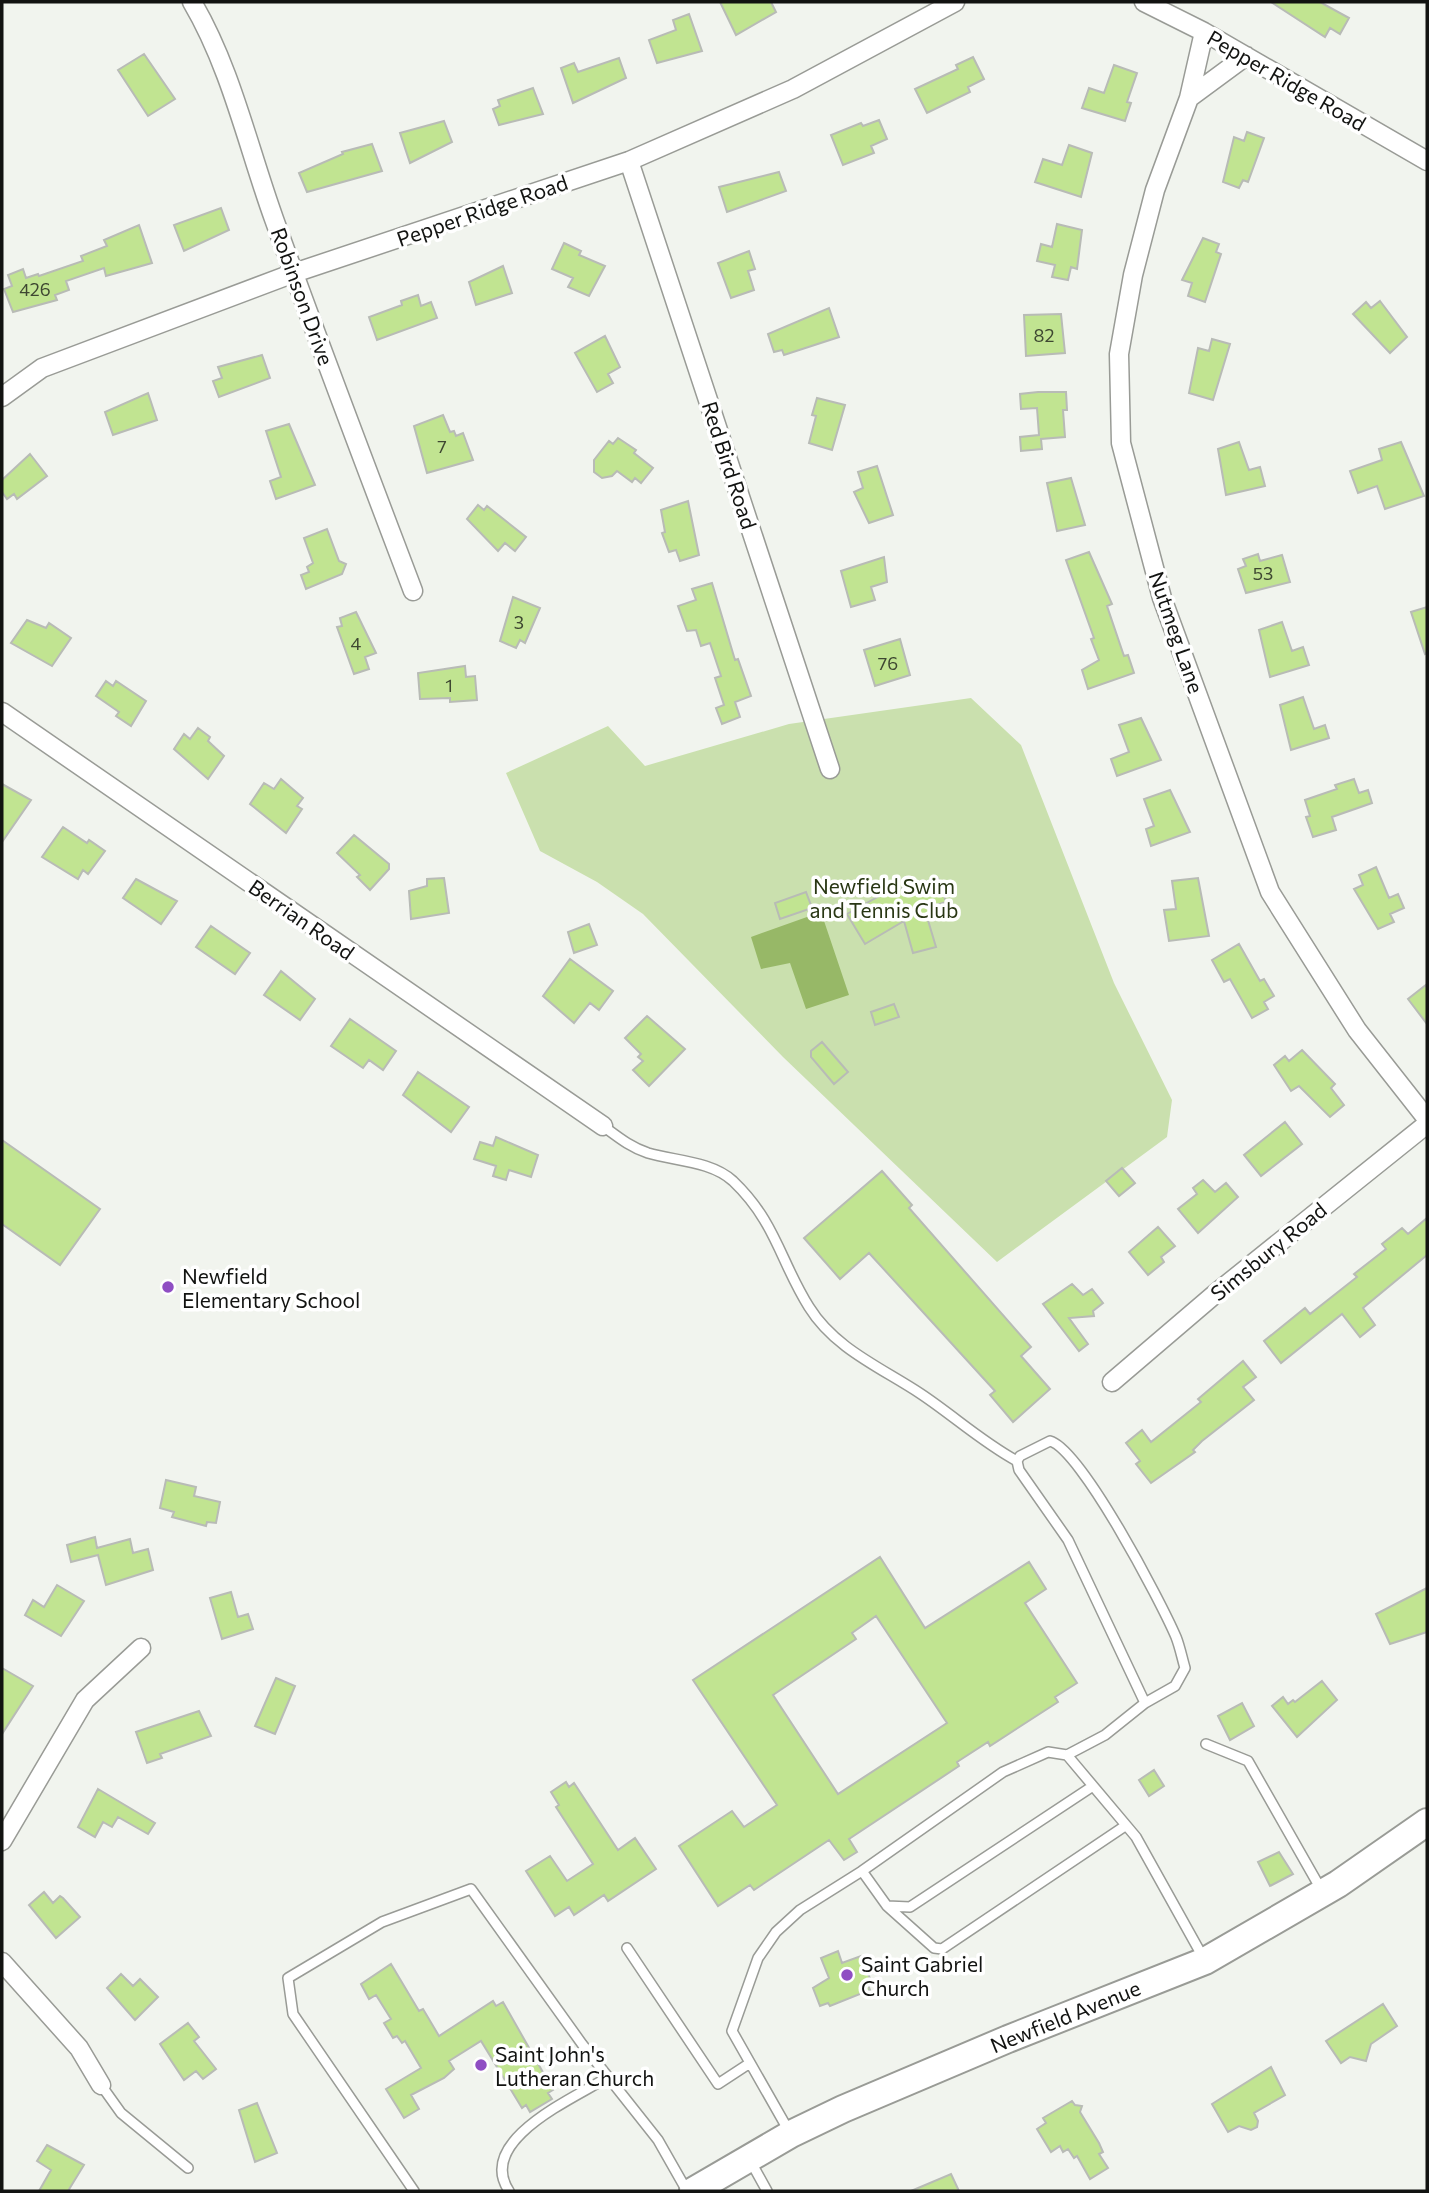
<svg xmlns="http://www.w3.org/2000/svg" width="1429" height="2193" font-family="Commissioner,sans-serif">
	<style>
		.green { fill: #cae0ae }
		.water { fill: #97b867 }
		.building { fill: #c1e491; stroke: #b8bbb6; stroke-width: 2; fill-rule: evenodd }
		.lines { fill: none; stroke-linecap: round; stroke-linejoin: round }
		.service-casing { stroke: #999b96; stroke-width: 12 }
		.minor-casing { stroke: #999b96; stroke-width: 21 }
		.secondary-casing { stroke: #999b96; stroke-width: 30 }
		.service { stroke: #fff; stroke-width: 9 }
		.minor { stroke: #fff; stroke-width: 18 }
		.secondary { stroke: #fff; stroke-width: 26 }
		.poi-dot { fill: #8f4ec3; stroke: #fff; stroke-width: 2.5 }
		.labels { text-anchor: middle; dominant-baseline: central; stroke-width: 7; stroke-linejoin: round; paint-order: stroke }
		.number-label { font-size: 18px; fill: #3e4731 }
		.street-label { font-size: 21px; fill: #121311; stroke: #fff }
		.park-label { font-size: 21px; fill: #293714; stroke: #fff }
		.poi-label { font-size: 21px; fill: #121311; stroke: #fff; text-anchor: start }
	</style>
	<rect width="100%" height="100%" fill="#f1f4ee"/>
	<path class="green" d="M971,698L1021,745L1114,983L1172,1100L1167,1137L997,1262L783,1057L643,914L597,882L540,851L506,773L608,726L645,766L789,724Z"/>
	<path class="water" d="M821,912L849,995L806,1009L790,963L761,969L751,937Z"/>
	<path class="building" d="M720,2H771L776,12L736,35Z
		M1271,2H1320L1349,18L1340,34L1330,28L1325,37Z
		M689,14L702,51L657,63L649,40L676,30L673,20Z
		M144,54L175,99L148,116L118,70Z
		M973,57L984,79L968,87L970,92L927,113L915,89L958,69L956,65Z
		M619,58L626,78L573,103L561,68L574,63L578,72Z
		M1114,65L1137,73L1127,102L1131,103L1125,121L1082,108L1089,88L1104,93Z
		M533,88L543,114L499,125L493,109L500,106L498,100Z
		M879,120L887,139L871,146L874,153L843,165L831,135L861,123L863,126Z
		M444,121L452,142L410,163L400,133Z
		M1247,132L1264,138L1248,182L1243,180L1239,188L1223,182L1234,137L1244,141Z
		M372,144L382,171L307,192L299,173L343,154L342,152Z
		M1069,145L1092,153L1081,197L1035,182L1043,159L1062,165Z
		M779,172L786,191L727,212L719,187Z
		M221,208L229,230L184,251L174,225Z
		M1057,224L1082,230L1077,269L1071,267L1068,280L1052,277L1055,265L1037,261L1041,244L1052,247Z
		M139,225L152,263L106,276L104,268L66,281L69,290L55,295L57,300L13,312L4,289L12,286L8,275L23,269L26,278L38,274L39,276L83,261L81,256L107,246L104,240Z
		M1203,238L1219,244L1216,252L1221,254L1205,302L1188,296L1192,283L1182,280Z
		M564,243L581,251L579,255L605,266L589,296L568,287L573,278L552,269Z
		M749,251L755,269L748,271L754,290L731,298L718,263Z
		M503,266L512,293L476,305L469,282Z
		M418,295L421,306L431,302L437,318L377,340L369,317L402,305L401,301Z
		M1380,301L1407,337L1390,353L1353,314L1366,302L1371,308Z
		M829,308L839,337L784,355L782,350L774,352L768,334Z
		M1061,314L1065,353L1026,356L1024,315Z
		M605,336L620,367L608,374L613,383L597,392L575,353Z
		M1212,339L1230,344L1213,400L1189,393L1198,348L1209,351Z
		M262,355L270,378L219,397L213,381L222,378L218,367Z
		M1038,392H1066L1067,410H1063L1065,437L1041,439L1042,449L1021,451L1020,437L1039,435L1037,408L1021,409L1020,394Z
		M148,393L157,420L113,435L105,412Z
		M817,398L845,405L832,450L809,443L816,416L812,415Z
		M443,415L450,432L454,431L456,436L463,433L473,460L427,473L414,426Z
		M289,424L315,485L276,499L270,481L281,477L266,431Z
		M618,438L636,450L634,453L653,468L641,483L635,478L632,482L617,471L612,476L602,478L594,472V460L609,441L613,444Z
		M1239,442L1249,470L1260,467L1265,486L1226,495L1218,449Z
		M1401,442L1424,496L1385,509L1377,486L1358,493L1350,471L1382,460L1379,449Z
		M30,454L47,476L17,499L14,494L7,499L2,492V480Z
		M877,466L893,515L869,523L854,492L863,488L858,472Z
		M1071,478L1085,525L1057,531L1047,483Z
		M688,501L699,555L680,561L676,550L669,552L662,533L665,532L661,510Z
		M478,505L484,510L487,506L526,537L515,551L505,543L498,551L467,519Z
		M327,529L339,561L346,564L342,574L306,589L301,575L309,572L307,567L313,563L304,538Z
		M1089,552L1112,604L1107,606L1124,656L1128,655L1134,673L1088,689L1082,670L1099,660L1091,639L1094,638L1066,560Z
		M1258,554L1260,561L1282,555L1290,582L1246,593L1238,569L1246,566L1243,559Z
		M884,557L887,582L871,587L875,600L851,607L841,571Z
		M712,583L735,660L738,659L751,696L735,702L740,717L722,724L716,708L724,705L715,678L721,676L710,643L701,646L696,630L687,631L678,606L696,600L692,589Z
		M513,597L540,608L525,643L520,640L516,648L500,641Z
		M1427,607V653L1425,654L1411,612Z
		M356,612L376,653L365,657L369,669L354,674L337,627L342,626L340,618Z
		M27,620L46,628L49,623L71,638L52,666L11,643Z
		M1282,622L1292,651L1303,647L1309,665L1270,677L1259,630Z
		M900,639L910,675L875,686L864,650Z
		M465,666L466,677L475,676L477,700L450,702V698L420,699L418,673Z
		M106,681L113,686L116,681L146,701L131,726L116,716L119,712L96,696Z
		M1303,697L1314,729L1325,725L1329,738L1291,750L1280,705Z
		M1141,718L1161,760L1117,776L1111,759L1129,752L1119,725Z
		M198,728L210,737L208,741L224,756L208,779L174,749L184,734L190,739Z
		M281,779L303,798L297,806L302,809L286,833L250,804L264,783L274,789Z
		M1354,779L1359,793L1368,790L1372,803L1332,817L1336,830L1313,837L1306,817L1310,816L1305,800L1337,789L1335,785Z
		M2,784L31,800L2,842Z
		M1170,790L1190,832L1151,846L1146,829L1154,826L1144,799Z
		M63,827L87,843L89,840L105,851L88,874L83,870L78,879L42,857Z
		M354,835L389,864V869L370,890L357,877L360,875L337,853Z
		M1376,867L1389,898L1398,894L1404,908L1390,914L1394,922L1378,929L1354,889L1363,885L1359,875Z
		M444,878L449,913L411,919L409,891L427,886V879Z
		M938,878L946,902L930,907L933,915L927,917L936,947L913,953L904,921L865,944L847,914L883,894Z
		M1198,878L1209,936L1169,941L1164,910L1176,909L1172,881Z
		M136,879L177,901L161,924L123,898Z
		M806,892L812,908L780,919L775,903Z
		M589,924L597,945L574,953L568,932Z
		M211,926L250,953L235,974L196,947Z
		M1239,944L1260,981L1264,979L1274,996L1264,1002L1268,1009L1252,1018L1230,979L1224,982L1212,960Z
		M570,959L613,991L599,1010L590,1003L574,1023L543,996Z
		M281,971L315,999L300,1020L264,995Z
		M1427,984V1024L1408,999Z
		M894,1004L899,1017L875,1025L871,1012Z
		M647,1016L685,1049L649,1086L633,1070L643,1061L638,1057L641,1054L625,1038Z
		M350,1019L396,1051L383,1070L369,1060L363,1068L331,1046Z
		M822,1042L848,1072L834,1084L811,1057V1051Z
		M1302,1050L1335,1084L1331,1088L1344,1105L1330,1117L1299,1086L1291,1091L1274,1065L1285,1056L1289,1061Z
		M418,1072L469,1107L451,1132L403,1095Z
		M1285,1122L1302,1144L1261,1176L1244,1155Z
		M496,1137L538,1155L531,1177L509,1170L506,1180L493,1176L496,1166L474,1159L480,1142L493,1146Z
		M2,1140L100,1209L60,1265L2,1224Z
		M1122,1168L1135,1183L1119,1196L1106,1181Z
		M882,1171L912,1205L909,1208L1031,1347L1021,1356L1050,1389L1013,1422L990,1395L995,1391L869,1253L840,1279L804,1238Z
		M1203,1180L1215,1192L1226,1183L1238,1197L1198,1233L1178,1209L1197,1194L1193,1188Z
		M1427,1218V1255L1363,1308L1375,1325L1360,1337L1342,1314L1281,1363L1264,1341L1305,1308L1310,1314L1357,1277L1354,1274L1386,1249L1382,1244L1402,1228L1408,1234Z
		M1158,1227L1175,1246L1161,1257L1164,1262L1148,1275L1129,1252Z
		M1072,1284L1083,1295L1092,1289L1103,1303L1093,1311L1094,1316L1069,1318L1088,1344L1079,1351L1043,1304Z
		M1243,1361L1256,1377L1243,1387L1254,1400L1202,1441L1193,1450L1195,1452L1151,1483L1136,1464L1140,1461L1126,1443L1142,1430L1151,1442L1201,1402L1198,1399Z
		M166,1480L196,1487L194,1496L220,1502L216,1523L207,1522L206,1526L172,1517L174,1512L160,1508Z
		M95,1537L97,1548L130,1539L133,1553L148,1549L153,1570L106,1585L98,1555L71,1562L67,1545Z
		M880,1557L925,1628L1029,1562L1046,1589L1025,1603L1077,1683L1055,1697L1058,1702L990,1746L988,1742L957,1762L959,1766L849,1839L857,1852L844,1860L829,1840L754,1890L750,1885L718,1906L679,1846L732,1811L744,1827L777,1805L693,1680ZM876,1616L947,1723L838,1794L773,1695L856,1639L852,1633Z
		M57,1585L84,1601L61,1636L25,1615L33,1600L44,1607Z
		M1427,1588V1632L1390,1644L1376,1614Z
		M231,1592L238,1617L248,1614L253,1629L222,1639L210,1598Z
		M2,1668L33,1686L2,1734Z
		M276,1678L295,1686L275,1734L255,1726Z
		M1322,1681L1337,1700L1297,1737L1272,1706L1283,1697L1288,1704L1293,1700L1295,1702Z
		M1242,1703L1254,1726L1230,1740L1218,1716Z
		M199,1711L211,1736L160,1754L162,1758L147,1763L136,1732Z
		M1154,1770L1164,1786L1149,1796L1139,1780Z
		M566,1782L569,1787L574,1783L618,1850L635,1838L656,1869L608,1901L604,1895L574,1915L569,1907L555,1916L526,1871L550,1856L567,1881L593,1864L556,1807L559,1805L551,1792Z
		M98,1789L155,1823L148,1834L118,1817L112,1827L103,1822L95,1837L78,1827Z
		M1279,1852L1293,1874L1270,1886L1258,1862Z
		M44,1892L53,1903L60,1896L63,1898L80,1917L56,1938L29,1905Z
		M838,1951L842,1963L861,1956L871,1981L867,1982L870,1990L830,2006L828,2003L820,2006L813,1988L829,1978L821,1958Z
		M391,1964L419,2011L423,2009L439,2036L493,2001L496,2006L503,2002L553,2090L548,2093L552,2099L530,2112L526,2105L522,2108L481,2041L449,2061L454,2069L444,2078L411,2095L419,2109L404,2118L386,2089L421,2068L405,2041L402,2043L397,2036L393,2038L384,2023L391,2019L376,1995L369,1999L361,1984Z
		M121,1974L133,1986L140,1979L158,1997L135,2020L107,1988Z
		M1383,2004L1397,2026L1371,2044L1366,2061L1350,2057L1341,2063L1326,2041Z
		M188,2023L199,2037L194,2041L216,2069L203,2079L196,2071L184,2080L160,2044Z
		M1271,2067L1285,2095L1254,2113L1258,2121L1257,2127L1251,2130L1239,2126L1228,2132L1212,2104Z
		M1072,2101L1075,2105L1082,2106L1080,2112L1099,2143L1103,2152L1099,2154L1108,2168L1090,2179L1077,2156L1074,2158L1068,2149L1063,2152L1060,2146L1051,2152L1037,2129L1046,2123L1043,2118Z
		M257,2103L277,2153L255,2162L239,2110Z
		M47,2145L84,2165L68,2191H39L51,2170L37,2161Z
		M951,2174L959,2191H911Z"/>
	<g class="lines">
		<defs>
			<path id="service" d="M603,1126C618,1137 630,1147 648,1153C675,1161 711,1161 733,1181C776,1222 780,1261 809,1307C835,1349 882,1368 921,1394C954,1416 982,1442 1017,1461
				M1206,1744L1248,1761L1322,1891
				M1067,1755L1105,1735L1145,1703L1175,1686L1185,1668C1182,1658 1180,1647 1176,1637C1161,1602 1081,1449 1050,1441L1020,1456L1017,1461L1019,1470L1068,1540L1145,1703
				M862,1871L887,1906L934,1948L942,1949L1125,1826
				M887,1906L910,1907L1093,1786
				M627,1948L718,2084L750,2063
				M101,2085L121,2113L188,2168
				M790,2133L732,2031L758,1958L776,1932L800,1910L862,1871L1003,1772L1048,1752L1067,1755L1136,1837L1204,1959
				M751,2162L767,2191
				M414,2191L293,2014L288,1978L382,1922L471,1889L582,2044L658,2140L687,2191
				M509,2191C475,2140 575,2098 608,2077"/>
			<path id="minor" d="M192,2C231,68 248,147 274,219C319,344 366,467 413,591
				M1144,2L1204,32L1427,161
				M1204,32L1189,98L1155,190L1133,275L1119,354L1121,443L1162,598L1270,892L1357,1030L1427,1119
				M1189,98L1246,56
				M629,161L830,769
				M2,397L42,368L294,273L629,161L793,89L955,2
				M2,712L603,1126
				M1112,1382L1215,1294L1427,1124
				M2,1841L85,1700L141,1648
				M2,1962L79,2048L101,2085"/>
			<path id="secondary" d="M693,2191L791,2134L843,2109L1008,2039L1205,1961L1338,1884L1427,1822"/>
		</defs>
		<use href="#service" class="service-casing"/>
		<use href="#minor" class="minor-casing"/>
		<use href="#secondary" class="secondary-casing"/>
		<use href="#service" class="service"/>
		<use href="#minor" class="minor"/>
		<use href="#secondary" class="secondary"/>
	</g>
	<g class="poi-dot">
		<circle cx="168" cy="1287" r="7"/>
		<circle cx="847" cy="1975" r="7"/>
		<circle cx="481" cy="2065" r="7"/>
	</g>
	<g class="labels">
		<g class="number-label">
			<text x="35" y="289">426</text>
			<text x="1044" y="335">82</text>
			<text x="442" y="446">7</text>
			<text x="1263" y="573">53</text>
			<text x="519" y="622">3</text>
			<text x="356" y="643">4</text>
			<text x="888" y="663">76</text>
			<text x="449" y="685">1</text>
		</g>
		<g class="street-label">
			<text transform="translate(1287 80) rotate(30)">Pepper Ridge Road</text>
			<text transform="translate(482 210) rotate(-19)">Pepper Ridge Road</text>
			<text transform="translate(303 296) rotate(70)">Robinson Drive</text>
			<text transform="translate(730 465) rotate(72)">Red Bird Road</text>
			<text transform="translate(1177 632) rotate(71)">Nutmeg Lane</text>
			<text transform="translate(302 919) rotate(35)">Berrian Road</text>
			<text transform="translate(1268 1251) rotate(-39)">Simsbury Road</text>
			<text transform="translate(1065 2016) rotate(-22)">Newfield Avenue</text>
		</g>
		<g class="park-label">
			<text x="884" y="885">Newfield Swim<tspan x="884" dy="24">and Tennis Club</tspan></text>
		</g>
		<g class="poi-label">
			<text x="182" y="1275">Newfield<tspan x="182" dy="24">Elementary School</tspan></text>
			<text x="861" y="1963">Saint Gabriel<tspan x="861" dy="24">Church</tspan></text>
			<text x="495" y="2053">Saint John's<tspan x="495" dy="24">Lutheran Church</tspan></text>
		</g>
	</g>
	<rect width="1429" height="2193" fill="none" stroke="#121311" stroke-width="7"/>
</svg>
